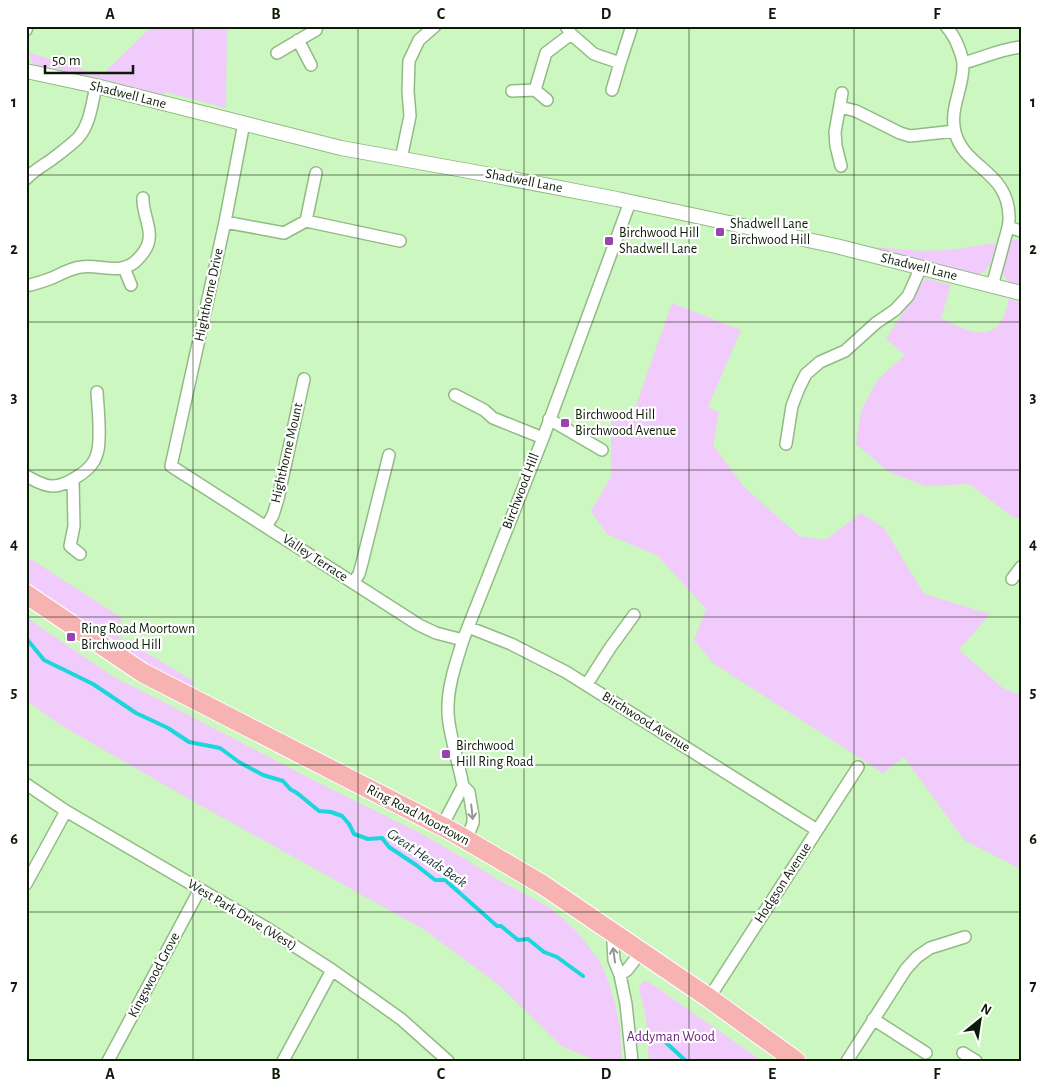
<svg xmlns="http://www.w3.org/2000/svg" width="1047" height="1087" font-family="'Alegreya Sans',sans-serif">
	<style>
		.green { fill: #f0cbfb }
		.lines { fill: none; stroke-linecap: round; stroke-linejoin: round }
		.stream { stroke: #1bd6dc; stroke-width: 4 }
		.minor-casing { stroke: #92ba85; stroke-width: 14 }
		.tertiary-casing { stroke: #92ba85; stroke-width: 16 }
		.trunk-casing { stroke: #fff; stroke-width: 21 }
		.minor { stroke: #fff; stroke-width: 11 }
		.tertiary { stroke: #fff; stroke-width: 14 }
		.trunk { stroke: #f7b2b2; stroke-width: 19 }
		.oneway { stroke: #92988f }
		.grid { fill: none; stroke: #0c1b07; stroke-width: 1; stroke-opacity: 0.55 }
		.poi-dot { fill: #9943b1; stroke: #fff; stroke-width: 2 }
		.labels { text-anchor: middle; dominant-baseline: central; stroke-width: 4.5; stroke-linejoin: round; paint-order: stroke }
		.street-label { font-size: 14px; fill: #0c1b07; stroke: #fff }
		.poi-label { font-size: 14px; fill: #0c1b07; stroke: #fff; text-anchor: start }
		.park-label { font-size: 14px; fill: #67197b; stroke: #fff }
		.water-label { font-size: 15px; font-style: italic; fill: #1c3738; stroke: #fff }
		.neatline { fill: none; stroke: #0c1b07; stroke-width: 2 }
		.grid-label { font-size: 16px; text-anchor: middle; font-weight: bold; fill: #0c1b07 }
	</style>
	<rect width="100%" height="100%" fill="#cdf7c0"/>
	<path class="green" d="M151,26H227L226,108L166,92L164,95L38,67C32,64 30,60 30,53L102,75L141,37Z
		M1021,239V287C993,278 1004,262 1010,241Z
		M996,243C992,256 991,274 975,275L865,246L920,251L948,250Z
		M925,278L951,285L941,318C962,328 989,345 1003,318C1006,312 1007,305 1009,299L1021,302V518H1014L969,484L925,486L889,472L856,444L861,411L878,379L905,355L886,339Z
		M672,303L741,330L708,407L719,412L713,445L744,487L799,536L825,540L861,513L884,528L924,594L990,614L959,650L1003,688L1021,695V869L964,840L904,757L883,773L713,663L694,640L706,609L658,556L607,534L591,511L611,477V421L635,408Z
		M26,556L122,618L115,634L195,682L189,688L154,670L26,586Z
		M26,616L43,629L114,677L175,708L307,777L418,832L467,860L500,881L549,907L566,921L579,934L600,962L606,975L615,1003L620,1027L622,1061H597L561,1046L499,985L423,929L189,799L59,724L26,700Z
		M643,981H647L659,989L762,1061H649L646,1017L639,988L642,982Z"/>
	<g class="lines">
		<path class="stream" d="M26,638L44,660L93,684L136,713L168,728L189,742L220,748L239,762L263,775L283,781L290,789L297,793L319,811L331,812L342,816L349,824L354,834L368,839L382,838L389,847L416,865L435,880H445L497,926H501L518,940L528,939L544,952L557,957L583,976
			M663,1040L686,1061"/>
		<defs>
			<path id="minor" d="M566,26L571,34L594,54L620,63L632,26
				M946,26C951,32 955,38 958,46C960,51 963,58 963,64C964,87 949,108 955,132C964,168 1008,171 1009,216C1010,225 1006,234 1004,242C1000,257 996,272 992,286
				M26,30L27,26
				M298,40L311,65
				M277,53L316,30L317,26
				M963,63C983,58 1000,49 1021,47
				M535,90L547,100
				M612,90L620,63
				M512,91L535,90L546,53L571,34
				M840,107L856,111L900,133L910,136L955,131
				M244,123L225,222L171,466L419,625L436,633L463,640
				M401,159L410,116L408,91L409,61L419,40L435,26
				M841,166L836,146L835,132L842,93
				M26,179C33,171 42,166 51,160C60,153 70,146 78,138C90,125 92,103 96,86
				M306,221L400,241
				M225,222L284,233L306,221L316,173
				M1008,227L1021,231
				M124,268L131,285
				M26,286C35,284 44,281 52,278C61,274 71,268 81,267C100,264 121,276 137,260C142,255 146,250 148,244C153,229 142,213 143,198
				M455,395L484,410L493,418L543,438
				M549,419L602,450
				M786,444L792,406L799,388L806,374L820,362L845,351L876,323L895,310L908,296L921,267
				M26,476C34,480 43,486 52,486C64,487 88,472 94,461C96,458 97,453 98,450C101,432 98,410 97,392
				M73,479L74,526L70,546L80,554
				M266,527L273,515L278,499L304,379
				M1012,579L1021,567
				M353,583L359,574L362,563L389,455
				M468,627L511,644L566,672L817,830
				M587,684L610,648L634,615
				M26,784L66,811L265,927L332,970L401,1019L448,1061
				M442,826L463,786
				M466,840L473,823V816L469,792L463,786C459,763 449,735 448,713C447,687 456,663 463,640L543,438L630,202
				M26,884L66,811
				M615,935L613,942L614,960L620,975L626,1004L632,1061
				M620,975L627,970L641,952
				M709,998L858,767
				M873,1019L926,1053
				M963,1053L976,1061
				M108,1061L200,889
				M283,1061L332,970
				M847,1061L906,969L917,957L930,948L965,937"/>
			<path id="tertiary" d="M26,71L96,86L341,148L491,175L617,199L715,220L836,246L1021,293"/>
			<path id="trunk" d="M26,594L143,673L453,832L543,885L709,998L796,1061"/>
		</defs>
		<use href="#minor" class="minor-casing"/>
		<use href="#tertiary" class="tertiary-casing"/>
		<use href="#trunk" class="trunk-casing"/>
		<use href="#minor" class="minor"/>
		<use href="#tertiary" class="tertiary"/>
		<use href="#trunk" class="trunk"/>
	</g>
	<defs><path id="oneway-shaft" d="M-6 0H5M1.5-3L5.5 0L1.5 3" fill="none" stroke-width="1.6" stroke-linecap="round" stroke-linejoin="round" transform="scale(1.25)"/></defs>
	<g class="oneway">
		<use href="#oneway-shaft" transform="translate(472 812) rotate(84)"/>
		<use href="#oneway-shaft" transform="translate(614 955) rotate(-98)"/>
	</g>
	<path class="grid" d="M193,26V1061M358,26V1061M524,26V1061M689,26V1061M854,26V1061M26,175H1021M26,322H1021M26,470H1021M26,617H1021M26,765H1021M26,912H1021"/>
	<g class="poi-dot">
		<rect x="715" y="227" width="10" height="10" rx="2.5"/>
		<rect x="604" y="236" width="10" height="10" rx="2.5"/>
		<rect x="560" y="418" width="10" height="10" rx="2.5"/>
		<rect x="66" y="632" width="10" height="10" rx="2.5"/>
		<rect x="441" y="749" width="10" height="10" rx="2.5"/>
	</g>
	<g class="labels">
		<g class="street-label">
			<text transform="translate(128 95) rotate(14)">Shadwell Lane</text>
			<text transform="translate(524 181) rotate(11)">Shadwell Lane</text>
			<text transform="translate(919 267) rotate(14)">Shadwell Lane</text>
			<text transform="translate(209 295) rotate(-78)">Highthorne Drive</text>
			<text transform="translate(287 453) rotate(-77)">Highthorne Mount</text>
			<text transform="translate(521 491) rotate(-69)">Birchwood Hill</text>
			<text transform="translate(315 558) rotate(33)">Valley Terrace</text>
			<text transform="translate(646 722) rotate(32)">Birchwood Avenue</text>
			<text transform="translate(418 815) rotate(28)">Ring Road Moortown</text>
			<text transform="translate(783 883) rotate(-57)">Hodgson Avenue</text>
			<text transform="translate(242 915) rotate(31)">West Park Drive (West)</text>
			<text transform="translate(154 975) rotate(-62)">Kingswood Grove</text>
		</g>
		<g class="poi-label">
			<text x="730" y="224">Shadwell Lane<tspan x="730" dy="16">Birchwood Hill</tspan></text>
			<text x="619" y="233">Birchwood Hill<tspan x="619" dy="16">Shadwell Lane</tspan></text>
			<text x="575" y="415">Birchwood Hill<tspan x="575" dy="16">Birchwood Avenue</tspan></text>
			<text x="81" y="629">Ring Road Moortown<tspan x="81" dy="16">Birchwood Hill</tspan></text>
			<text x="456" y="746">Birchwood<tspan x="456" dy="16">Hill Ring Road</tspan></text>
		</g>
		<g class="park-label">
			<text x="671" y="1037">Addyman Wood</text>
		</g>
		<g class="water-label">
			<text transform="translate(427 858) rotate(34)">Great Heads Beck</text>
		</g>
	</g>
	<rect width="1047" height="1087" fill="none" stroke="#ffffff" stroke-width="55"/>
	<g transform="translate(980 1020) rotate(30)" stroke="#ffffff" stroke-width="4" paint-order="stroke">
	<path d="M0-4L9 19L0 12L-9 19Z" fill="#0c1b07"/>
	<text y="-8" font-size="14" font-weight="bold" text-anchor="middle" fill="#0c1b07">N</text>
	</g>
	<path d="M45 65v8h88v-8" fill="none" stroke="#0c1b07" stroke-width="2.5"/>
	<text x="52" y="65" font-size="15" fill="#0c1b07" stroke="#ffffff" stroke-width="4" paint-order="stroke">50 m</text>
	<rect x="28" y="28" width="992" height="1032" class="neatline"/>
	<g class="grid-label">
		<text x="110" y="19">A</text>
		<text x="276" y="19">B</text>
		<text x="441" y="19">C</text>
		<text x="606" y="19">D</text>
		<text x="772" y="19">E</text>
		<text x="937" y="19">F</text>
		<text x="14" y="107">1</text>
		<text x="1033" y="107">1</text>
		<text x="14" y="254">2</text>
		<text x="1033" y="254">2</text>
		<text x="14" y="402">3</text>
		<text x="1033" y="402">3</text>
		<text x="14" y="549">4</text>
		<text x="1033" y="549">4</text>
		<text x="14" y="697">5</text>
		<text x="1033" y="697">5</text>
		<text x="14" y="844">6</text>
		<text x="1033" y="844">6</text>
		<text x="14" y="991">7</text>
		<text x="1033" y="991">7</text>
		<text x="110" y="1079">A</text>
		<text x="276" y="1079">B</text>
		<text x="441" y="1079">C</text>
		<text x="606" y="1079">D</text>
		<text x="772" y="1079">E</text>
		<text x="937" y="1079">F</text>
	</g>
</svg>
